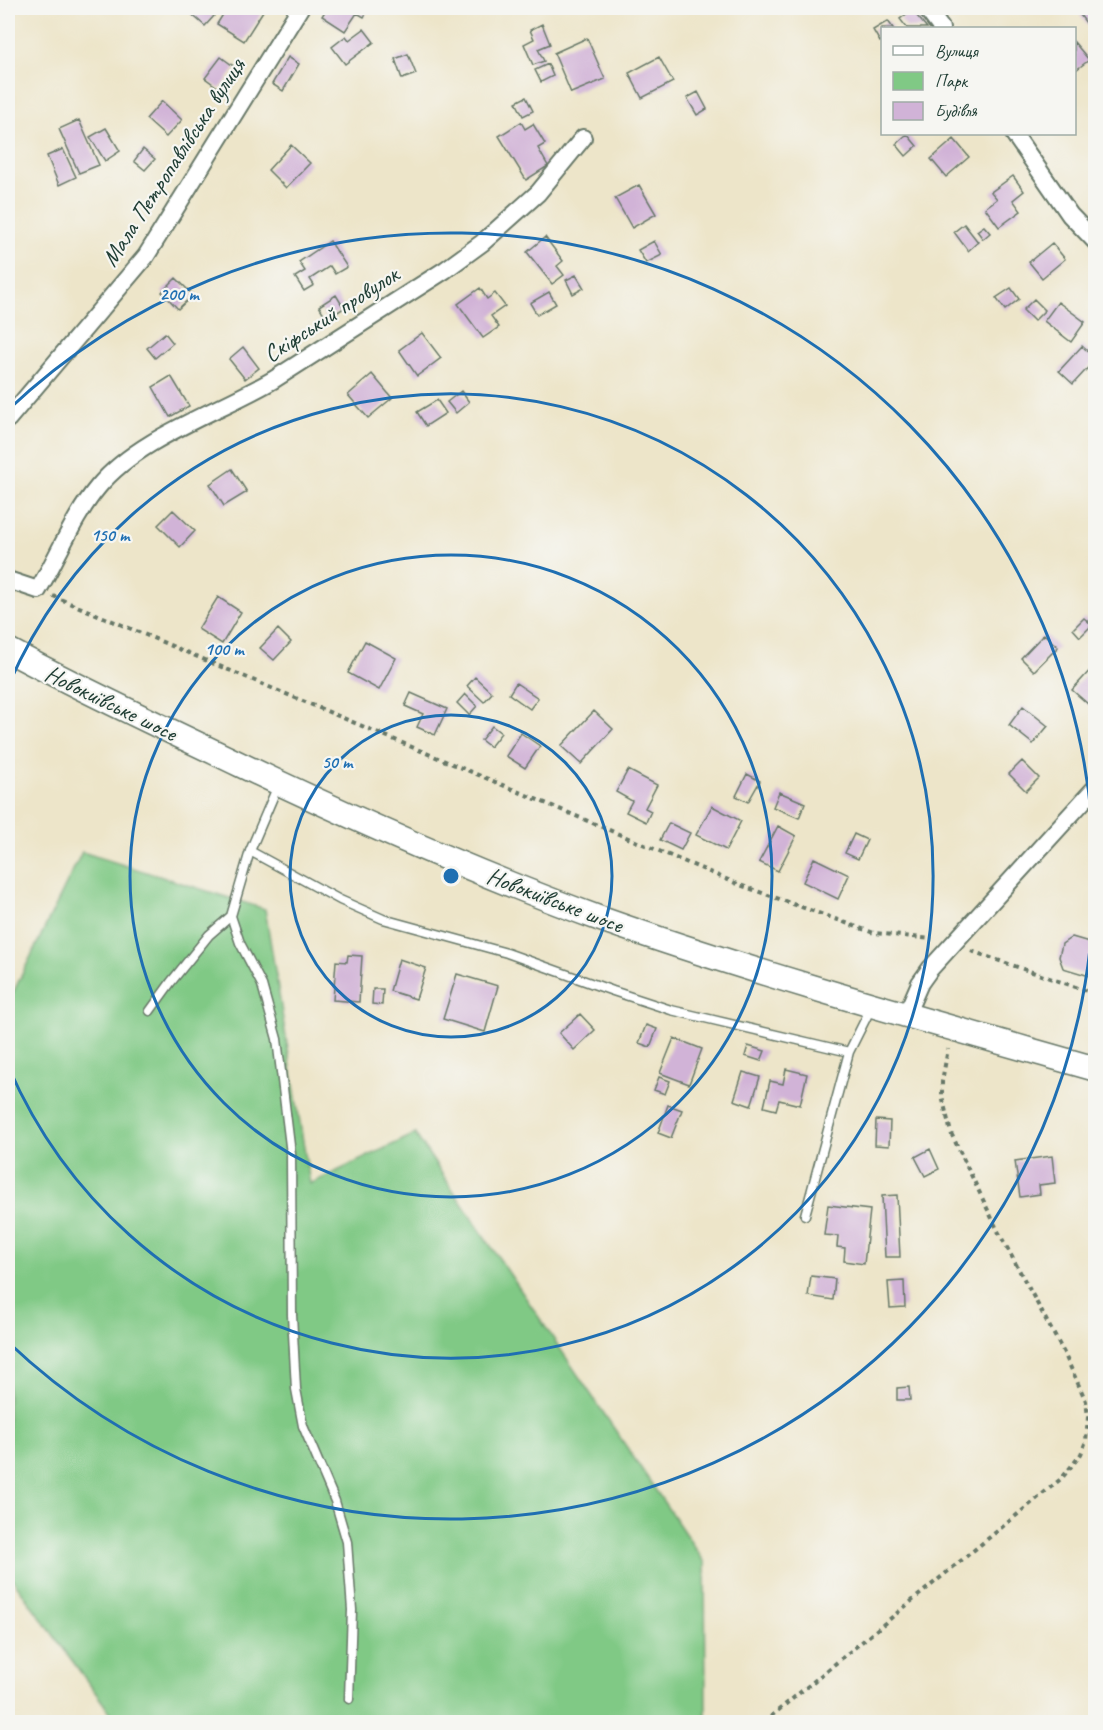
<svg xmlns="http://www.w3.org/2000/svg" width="1103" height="1730" font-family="Caveat,sans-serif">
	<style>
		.green { fill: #80c985; stroke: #50835c; stroke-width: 1.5 }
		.building { fill: #d1b3d7 }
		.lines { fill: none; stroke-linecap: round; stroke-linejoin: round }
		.lane-casing { stroke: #677868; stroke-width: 11 }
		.street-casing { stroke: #677868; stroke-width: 20 }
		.secondary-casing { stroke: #677868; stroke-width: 27 }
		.path { stroke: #677868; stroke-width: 4; stroke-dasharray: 4.5 4.5; stroke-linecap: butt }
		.lane { stroke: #fff; stroke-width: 8 }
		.street { stroke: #fff; stroke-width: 16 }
		.secondary { stroke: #fff; stroke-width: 24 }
		.ring { fill: none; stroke: #1f6fb2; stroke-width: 3 }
		.labels { text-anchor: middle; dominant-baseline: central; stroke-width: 4.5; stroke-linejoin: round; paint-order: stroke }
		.street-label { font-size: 24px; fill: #1f3d34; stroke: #f6f6f2 }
		.centre { fill: #1f6fb2; stroke: #f6f6f2; stroke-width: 3 }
		.ring-label { font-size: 18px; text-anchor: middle; font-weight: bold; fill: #1f6fb2; stroke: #f6f6f2; stroke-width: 4.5; stroke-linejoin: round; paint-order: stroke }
	</style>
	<rect width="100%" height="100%" fill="#f6f6f2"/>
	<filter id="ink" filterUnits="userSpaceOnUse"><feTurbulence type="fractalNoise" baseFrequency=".0167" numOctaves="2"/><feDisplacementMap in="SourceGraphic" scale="12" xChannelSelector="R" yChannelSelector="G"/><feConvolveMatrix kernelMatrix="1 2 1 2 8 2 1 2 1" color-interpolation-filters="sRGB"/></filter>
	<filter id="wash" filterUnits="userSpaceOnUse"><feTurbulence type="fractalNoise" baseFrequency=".008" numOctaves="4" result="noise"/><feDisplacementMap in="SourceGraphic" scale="24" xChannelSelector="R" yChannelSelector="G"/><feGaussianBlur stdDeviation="1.35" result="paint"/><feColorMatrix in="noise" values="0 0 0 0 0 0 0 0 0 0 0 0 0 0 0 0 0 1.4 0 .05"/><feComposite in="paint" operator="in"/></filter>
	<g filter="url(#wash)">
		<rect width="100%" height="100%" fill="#ede5c9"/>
		<path class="green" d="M82,852L265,909L310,1184L415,1134L705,1563L706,1716L702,1722H117L8,1573V1003Z"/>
		<g id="blocks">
			<path class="building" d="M191,8H205L214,16L205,26L188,11Z
				M227,8H257L263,11L244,41L217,24Z
				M327,8H369L364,17L357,13L345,31L322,16Z
				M1090,8H1096V36L1080,15Z
				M912,10L927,28H907L900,19Z
				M888,21L893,28H882V40L880,42L873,30Z
				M542,24L550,44L538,49L544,61L533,65L524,44L534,39L530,30Z
				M364,29L374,42L345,64L332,47L346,36L349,40Z
				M587,38L605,79L571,93L554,53Z
				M1074,42L1089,60L1076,70L1074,67Z
				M408,54L416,74L402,79L395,59Z
				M221,57L236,68L220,89L205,78Z
				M288,57L299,64L283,91L272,84Z
				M659,57L673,82L642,98L629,73Z
				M548,64L553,76L541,82L535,70Z
				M698,92L707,109L697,115L687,98Z
				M526,97L533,111L523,116L516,102Z
				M162,101L182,120L166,137L146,119Z
				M79,120L99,165L79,173L59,129Z
				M521,122L525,129L533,124L545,144L538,148L548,166L526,180L499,136Z
				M106,128L120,151L105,161L90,137Z
				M907,134L917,146L906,156L896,144Z
				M954,139L969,157L946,177L931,159Z
				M291,145L310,163L286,188L268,170Z
				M63,149L76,177L59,185L47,156Z
				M143,149L155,159L145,170L134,161Z
				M1013,176L1024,191L1013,200L1021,211L999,227L985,208L997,199L991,192Z
				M639,185L656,214L632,228L615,198Z
				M964,224L978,242L968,251L954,232Z
				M984,226L990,233L983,239L977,231Z
				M545,237L563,261L557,266L564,275L552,284L527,252Z
				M330,241L347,267L335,274L330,266L310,279L314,285L304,291L295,277L305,271L299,262Z
				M654,241L662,255L646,263L638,250Z
				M1052,243L1065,259L1042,278L1029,262Z
				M576,275L584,288L573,294L566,280Z
				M176,278L193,295L178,309L162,292Z
				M480,288L487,299L495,293L505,306L491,316L499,327L483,338L458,304Z
				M1011,288L1019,299L1005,310L996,298Z
				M549,292L556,304L537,315L530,303Z
				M336,295L344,308L327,319L319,306Z
				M1034,299L1045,310L1034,321L1023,310Z
				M1058,302L1085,322L1071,342L1044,321Z
				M165,333L173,343L155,358L147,348Z
				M422,333L441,358L417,376L399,350Z
				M1082,346L1096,359L1073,384L1059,371Z
				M243,347L259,368L245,379L229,359Z
				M372,374L392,398L368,418L348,395Z
				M171,376L189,406L170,417L153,387Z
				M461,391L469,402L456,413L447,402Z
				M437,400L446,413L426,426L417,412Z
				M232,469L247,492L224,506L210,484Z
				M173,510L195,531L180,547L158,525Z
				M218,597L241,612L222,644L198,629Z
				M1084,618L1092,625L1080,637L1073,629Z
				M278,629L291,642L274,660L260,648Z
				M1044,634L1058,647L1034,671L1021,658Z
				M365,641L396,658L379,690L348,673Z
				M1094,666L1096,668V711L1072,690Z
				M475,677L492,693L484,702L467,686Z
				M516,683L538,698L530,709L509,694Z
				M411,693L447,709L435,735L417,727L423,714L405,706Z
				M465,694L477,706L469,715L457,703Z
				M1023,706L1048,726L1033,744L1009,725Z
				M594,711L613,729L581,764L561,746Z
				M492,726L501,733L490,747L481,740Z
				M521,733L540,746L525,768L506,756Z
				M1022,761L1039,778L1026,791L1009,774Z
				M628,770L657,785L645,808L651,811L646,822L626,812L632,801L616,792Z
				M747,774L760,781L748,802L736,796Z
				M779,792L805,803L799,818L773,807Z
				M712,806L741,821L726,850L696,835Z
				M669,823L690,833L681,850L660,840Z
				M778,826L796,836L778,871L759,862Z
				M854,834L867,840L858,859L845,853Z
				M814,858L849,875L838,899L803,882Z
				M1072,937L1096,944V978L1063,968L1059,957L1062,944Z
				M348,955L362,956L359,1002L333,1000L336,961L347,962Z
				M399,959L426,968L416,999L390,991Z
				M457,974L498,986L485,1032L443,1019Z
				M373,989H383L382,1005L372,1004Z
				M580,1014L595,1030L574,1050L559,1033Z
				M646,1025L657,1029L650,1047L639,1043Z
				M674,1038L702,1049L689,1084L660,1073Z
				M748,1046L765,1051L761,1061L745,1056Z
				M786,1069L807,1074L800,1105L779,1100L776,1110L764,1107L770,1081L783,1084Z
				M743,1072L760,1077L751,1106L734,1100Z
				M659,1077L670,1081L665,1094L654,1090Z
				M668,1105L682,1110L671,1138L658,1133Z
				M876,1120L890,1121L889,1146L875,1145Z
				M930,1149L939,1169L925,1176L915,1157Z
				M1052,1156L1055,1183L1039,1185L1040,1194L1020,1197L1015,1161Z
				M897,1195L900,1257H885L882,1196Z
				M828,1205L870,1210L864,1264L844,1261L845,1248L837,1247L838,1236L824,1235Z
				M811,1276L835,1279L833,1300L808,1296Z
				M904,1281L905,1307L890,1308L888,1282Z
				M909,1387L910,1400H897V1388Z"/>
		</g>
	</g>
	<g filter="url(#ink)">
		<use href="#blocks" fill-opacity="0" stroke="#677868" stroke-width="1.5"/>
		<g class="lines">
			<defs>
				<path id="lane" d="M250,851L340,900L383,919L507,953L613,991L671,1010L849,1052
					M231,916L240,943L262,985L277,1039L291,1154L292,1315L296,1389L303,1426L335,1501L347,1542L352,1610L349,1699
					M150,1011L171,982L209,935L231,916L250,851L279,783
					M805,1215L849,1052L871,1008"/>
				<path id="street" d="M926,8L941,28
					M1014,134L1070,215L1096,242
					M8,419L146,256L300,8
					M8,580L38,590C58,557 73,517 98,487C138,438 218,412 273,380L445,270L482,243L538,193L583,138
					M906,1015L920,983L930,969L1096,787"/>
				<path id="secondary" d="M8,650C84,691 162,727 239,764C358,821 477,874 601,919C762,976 931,1022 1096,1069"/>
			</defs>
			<use href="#lane" class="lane-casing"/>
			<use href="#street" class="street-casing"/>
			<use href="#secondary" class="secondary-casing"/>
			<path class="path" d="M53,596L740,885L874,933L932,939
				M971,951L1096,994
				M764,1722L1062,1478L1081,1454L1086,1441L1088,1417L1086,1401L1064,1353L998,1231L951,1133L942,1096V1081L948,1049"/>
			<use href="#lane" class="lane"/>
			<use href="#street" class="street"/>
			<use href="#secondary" class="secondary"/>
		</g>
	</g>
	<g class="ring">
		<circle cx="451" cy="876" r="161"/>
		<circle cx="451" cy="876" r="321"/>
		<path d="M9 684A482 482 0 1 1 9 1068"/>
		<path d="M8 410A643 643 0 1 1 8 1342"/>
	</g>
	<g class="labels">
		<g class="street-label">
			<text transform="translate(173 162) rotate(-57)">Мала Петропавлівська вулиця</text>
			<text transform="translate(331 314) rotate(-33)">Скіфський провулок</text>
			<text transform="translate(111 703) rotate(26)">Новокиївське шосе</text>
			<text transform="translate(555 900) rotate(21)">Новокиївське шосе</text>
		</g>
	</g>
	<circle cx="451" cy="876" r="9" class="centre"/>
	<g class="ring-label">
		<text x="179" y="300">200 m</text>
		<text x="110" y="541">150 m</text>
		<text x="224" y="655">100 m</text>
		<text x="337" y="768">50 m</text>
	</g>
	<rect width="1103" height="1730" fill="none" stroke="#f6f6f2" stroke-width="30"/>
	<rect x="881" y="27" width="195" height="108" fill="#f6f6f2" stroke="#a0aca6" stroke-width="1.5"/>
	<rect x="893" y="46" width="30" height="9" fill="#ffffff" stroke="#a0aca6" stroke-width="1.5"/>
	<text x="935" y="57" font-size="18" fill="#1f3d34">Вулиця</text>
	<rect x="893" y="72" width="30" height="18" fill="#80c985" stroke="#a0aca6" stroke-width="1.5"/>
	<text x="935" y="87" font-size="18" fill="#1f3d34">Парк</text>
	<rect x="893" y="102" width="30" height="18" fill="#d1b3d7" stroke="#a0aca6" stroke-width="1.5"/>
	<text x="935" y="117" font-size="18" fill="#1f3d34">Будівля</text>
</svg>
